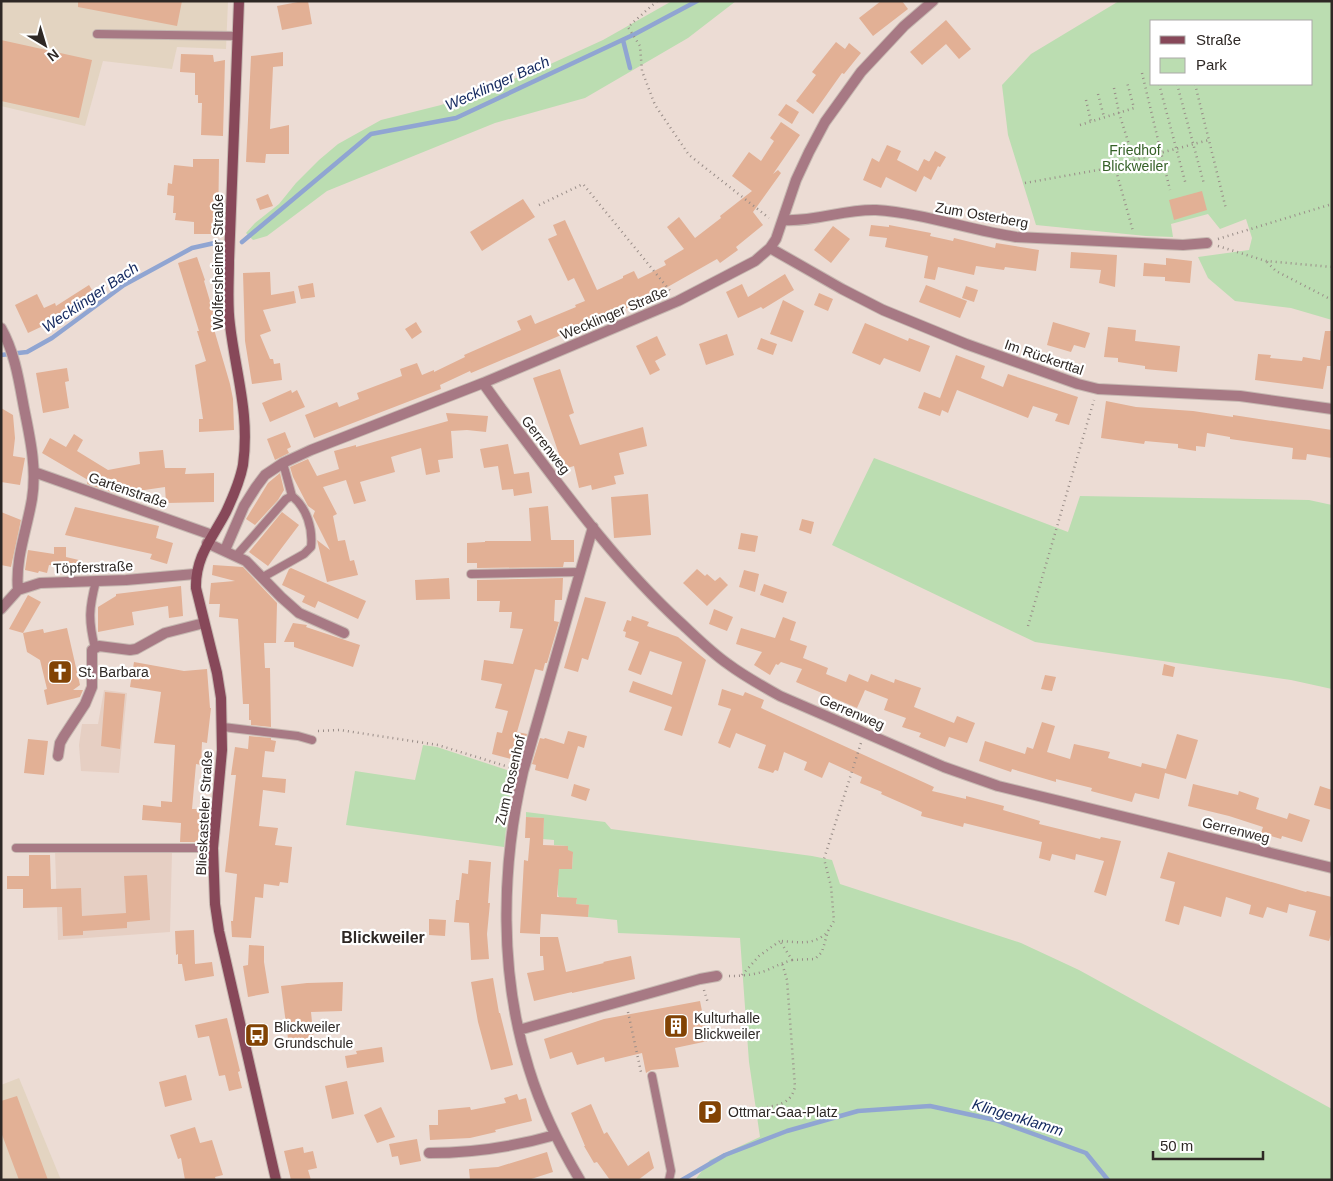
<svg xmlns="http://www.w3.org/2000/svg" width="1333" height="1181" font-family="Helvetica,sans-serif">
	<style>
		.commercial { fill: #e3d4c1 }
		.built { fill: #e6cfc3 }
		.green { fill: #bbddb1; fill-rule: evenodd }
		.lines { fill: none; stroke-linecap: round; stroke-linejoin: round }
		.stream { stroke: #90a5d2; stroke-width: 4.5 }
		.building { fill: #e2b095 }
		.lane-casing { stroke: #c6b8b1; stroke-width: 10 }
		.street-casing { stroke: #c6b8b1; stroke-width: 12 }
		.secondary-casing { stroke: #c6b8b1; stroke-width: 12 }
		.path { stroke: #998d88; stroke-width: 2.5; stroke-dasharray: 1 4; stroke-linecap: butt }
		.lane { stroke: #a77984; stroke-width: 8 }
		.street { stroke: #a77984; stroke-width: 10 }
		.secondary { stroke: #874859; stroke-width: 10 }
		.labels { text-anchor: middle; dominant-baseline: central; stroke-width: 4.5; stroke-linejoin: round; paint-order: stroke }
		.park-label { font-size: 14px; fill: #366128; stroke: #fff }
		.street-label { font-size: 14px; fill: #2e2825; stroke: #fff }
		.poi-label { font-size: 14px; fill: #2e2825; stroke: #fff; text-anchor: start }
		.water-label { font-size: 15px; font-style: italic; fill: #162b61; stroke: #fff }
		.quarter-label { font-size: 16px; font-weight: bold; fill: #2e2825; stroke: #fff }
	</style>
	<rect width="100%" height="100%" fill="#ecdcd4"/>
	<path class="commercial" d="M1,1H228L226,49L177,47L172,69L103,61L85,126L1,106Z
		M19,1078L61,1180H1V1085Z"/>
	<path class="built" d="M104,690L127,693L119,773L81,771L79,745L82,724H98Z
		M55,851L172,852L170,932L58,940Z"/>
	<path class="green" d="M672,1H736L688,38L585,98L495,123L327,191L267,236L253,240L246,233L255,223L279,204L296,183L319,160L338,144L381,120L441,105L533,72L603,40Z
		M1119,1H1332V320L1291,308L1235,301L1208,278L1198,257L1249,250L1252,238L1246,219L1220,229L1208,214L1171,224L1173,237L1146,236L1036,225L1008,135L1002,85L1031,54ZM1152,21H1312V84H1152Z
		M874,458L1068,532L1080,496L1309,500L1332,505V689L1291,680L1035,642L832,545Z
		M423,745L437,747L516,773L510,793L504,847L346,825L355,771L415,780Z
		M526,812L605,822L611,829L812,856L832,860L840,884L1021,943L1079,970L1332,1109V1180H695L710,1160L760,1137L749,1062L740,938L618,933L617,920L588,917L589,905L576,904L577,899L559,897L558,895V885H556L545,862L572,869L573,854L568,853V846L554,845V840L543,839L544,818L526,817Z"/>
	<g class="lines">
		<path class="stream" d="M623,40L630,68
			M242,242L371,134L456,118L635,34L697,1
			M1,355L27,352L52,338L124,285L192,248L219,242
			M682,1180L725,1155L787,1131L858,1111L930,1106L995,1120L1086,1153L1108,1180"/>
	</g>
	<path class="building" d="M78,1H182L177,26L78,7Z
		M303,1H308L312,24L282,30L277,6Z
		M881,1H902L908,9L873,36L859,18Z
		M946,20L971,49L959,59L946,44L922,65L910,52Z
		M1,40L92,60L79,118L1,101Z
		M836,42L845,49L849,43L861,53L844,74L842,73L813,114L796,101L816,75L812,72Z
		M283,52V66L273,67L270,129L289,125V154H266L265,163L246,162L251,56Z
		M181,54L213,55L214,62L225,60L223,136L201,135L202,103H198V95H195V73L180,72Z
		M786,104L799,112L792,124L778,115Z
		M781,122L800,135L773,174L778,170L781,173L753,212L763,225L736,247L738,250L720,263L717,259L664,289L665,291L585,327V325L471,373L470,371L440,385L441,389L314,438L305,415L337,402L339,407L359,399L357,393L402,376L400,369L417,363L422,375L434,370V372L465,357L464,355L521,330L517,321L531,315L535,324L576,307L575,305L585,301L574,278L568,281L548,239L557,235L553,225L565,220L597,290L623,278V276L634,271L638,279L666,265L664,261L684,249L667,227L679,217L695,238L721,218L720,216L752,191L732,176L749,152L761,161L774,141L770,138Z
		M887,145L901,151L897,160L918,171L924,159L938,166L931,180L924,176L916,192L886,177L881,188L863,180L872,158L879,162Z
		M935,151L946,157L940,167L929,162Z
		M193,159H219L218,234H194V222L175,220L176,213H173L174,196L167,195L168,183L172,184L174,165L193,167Z
		M1202,191L1207,210L1174,220L1169,200Z
		M268,194L273,206L260,210L256,199Z
		M523,199L535,217L482,251L470,232Z
		M871,225L889,227V225L931,233L930,236L953,241L954,238L995,248L996,243L1039,250L1036,271L1005,267L1004,270L976,266L974,275L938,267L935,280L924,278L928,256L885,247L887,238L869,236Z
		M833,226L850,239L831,263L814,250Z
		M1071,252L1117,255L1115,287L1099,283L1101,270L1070,268Z
		M197,257L205,280L204,281L215,318L211,319L230,384L233,399L234,430L199,432V419H203L195,365L206,361L197,331H199L178,263Z
		M1166,258L1192,261L1190,283L1165,281V277L1143,276L1144,263L1166,265Z
		M270,272L271,295L294,291L296,303L263,310L271,331L260,335L270,359H273L274,364L280,363L282,380L252,384L245,341L243,273Z
		M785,274L794,290L763,309L761,307L738,318L726,292L742,284L748,297Z
		M313,283L315,297L301,299L298,286Z
		M89,285L97,298L79,309L28,333L15,305L37,294L44,308L55,303L56,306Z
		M926,285L967,301L960,318L919,302Z
		M966,286L978,290L974,302L962,298Z
		M819,293L833,299L828,311L814,305Z
		M783,300L804,311L792,342L770,334Z
		M416,322L422,332L412,339L405,329Z
		M1053,322L1090,333L1085,348L1074,345L1071,352L1047,345Z
		M865,323L908,341L909,338L930,346L920,372L884,358L880,365L852,353Z
		M1108,327L1136,330L1135,341L1180,346L1177,372L1145,369V366L1118,362V358L1104,357Z
		M1325,331H1332V366H1327L1323,389L1255,380L1258,354L1271,355L1270,358L1302,361L1303,357L1320,360Z
		M727,334L734,355L706,365L699,344Z
		M657,336L666,355L655,361L660,370L650,375L636,346Z
		M761,338L777,344L773,355L757,349Z
		M956,355L985,366L981,378L1003,387L1008,374L1078,397L1069,425L1055,421L1058,414L1033,406L1028,418L957,390L948,413L942,410L940,416L918,408L924,392L940,398Z
		M67,368L69,381L65,382L69,408L43,413L36,373Z
		M560,369L574,413L569,415L580,445L643,427L647,446L619,453L624,474L614,476L616,484L592,490L591,485L579,488L574,466L564,469L533,378Z
		M291,390L292,393L297,390L305,407L270,422L262,403Z
		M1106,401L1136,407L1193,411L1233,417V415L1332,430V458L1307,454L1306,460L1292,459L1293,448L1230,439V437L1207,433L1205,447L1196,446V451L1178,448V444L1145,441L1144,444L1101,438Z
		M1,408L13,415L15,438L13,456L25,458L20,485L1,482Z
		M446,413L488,416L486,432L467,430L451,431L453,458L438,460L440,472L426,475L421,448L391,457L395,472L360,482L366,501L354,504L346,480L323,487L337,514L333,516L338,541L345,540L350,561L354,560L358,575L327,582L317,540L330,550L313,516L315,511L308,506L293,477L290,467L308,459L317,476L339,469L334,451L356,445V447L448,421Z
		M285,432L291,447L287,449L289,453L275,460L267,439Z
		M74,434L83,440L77,451L108,470L140,464L139,452L163,450L165,468H186L185,474L214,473V502L166,503L165,487L117,494L87,484L88,480L42,453L50,438L66,447Z
		M508,444L514,474L529,472L532,493L514,496L513,489L502,490L498,466L484,468L480,449Z
		M280,473L284,490L278,500L255,525L246,519L268,483Z
		M648,494L651,535L614,538L611,497Z
		M548,506L551,540H574V562H564L563,567L477,568V563H467V543L485,542V541H531L529,508Z
		M75,507L159,526L156,538L173,543L167,564L150,559L152,554L65,535Z
		M1,512L21,520L11,567L1,565Z
		M282,512L299,525L268,566L249,552Z
		M802,519L814,522L811,534L799,530Z
		M741,533L758,536L755,552L738,549Z
		M54,547H66V557L83,561L82,567L49,565L47,573L39,571L38,573L25,570L28,550L54,554Z
		M213,565L243,567L277,603L276,643H264L265,668H270L271,727L251,725V720H249V704H243L238,619L219,617L220,604H209L211,583L235,581L212,575Z
		M291,568L366,601L358,619L318,601L315,608L302,602L305,596L282,585L289,569Z
		M697,569L705,576L707,574L715,581L720,577L728,585L707,606L683,583Z
		M744,570L759,574L755,592L739,587Z
		M449,578L450,599L416,600L415,580Z
		M563,578L562,600H555L554,621L559,622L547,663H545L543,671L535,669L517,732L527,734L519,761L492,754L497,732L502,733L508,711L495,708L502,684L481,680L484,660L513,664L523,629L510,628L512,612H499L500,601H477V580Z
		M764,584L787,592L783,603L760,595Z
		M181,586L183,616L169,618L168,606L132,612L134,625L98,632V607L116,596V594Z
		M28,595L41,602L23,633L43,629L44,633L67,628L80,685L73,690H83L80,697L47,705L44,690L47,689L40,660L27,652L23,633L9,629Z
		M585,597L606,602L588,660L582,658L578,672L564,668Z
		M714,609L733,617L727,631L709,624Z
		M632,616L649,622L647,626L678,637L706,660L682,736L664,730L672,707L629,692L633,681L672,695L682,662L650,651L641,675L628,670L639,642L625,637L626,632L623,631L627,620L631,621Z
		M783,617L796,622L790,640L807,646L803,658L828,668L826,674L846,682L849,674L868,682L871,674L894,683L895,679L921,688L914,707L954,723L957,716L975,723L967,743L949,737L945,747L919,737L921,733L902,727L906,718L884,710L888,699L865,690L857,708L796,682L802,669L781,662L778,665L776,664L770,675L754,665L762,652L736,644L741,628L775,638Z
		M293,623L307,625L306,627L360,645L353,667L294,647V642H284Z
		M134,662L184,671L207,669L210,708H211L207,743L202,742L201,765L196,764L192,809H204L201,842H180L181,823L142,820L143,805L161,807V801L172,802L175,745L154,743L161,692L130,687Z
		M1164,664L1175,667L1173,677L1162,675Z
		M1045,675L1056,677L1052,691L1041,689Z
		M722,689L743,696L745,692L764,700L761,708L934,787L932,791L966,799V796L1004,806L1003,810L1040,821L1039,824L1100,839L1101,837L1121,841L1106,896L1094,892L1104,861L1076,854L1075,860L1052,854L1050,861L1039,858L1042,842L964,823L963,827L921,816L922,812L881,794L882,792L860,783L862,777L829,762L822,778L804,770L807,762L784,752L778,771L775,770L773,773L758,768L766,745L736,733L730,748L718,743L731,709L718,705Z
		M105,692L125,694L120,749L101,746Z
		M1042,722L1055,726L1047,752L1070,759L1074,744L1110,752L1108,758L1141,767L1142,763L1166,769L1177,734L1198,740L1186,779L1165,773L1159,799L1135,793L1132,802L1091,791L1092,788L1056,779V782L1012,769L1011,772L979,761L985,741L1025,754L1027,747L1033,749Z
		M568,731L587,736L584,748L578,746L568,779L535,770L536,765L532,764L540,738L544,739L545,738L564,744Z
		M249,736L271,738V740L276,741L274,752L265,751L262,777L286,779L285,793L263,790L259,826L278,828L275,845L292,847L288,883L280,882L279,886L264,884L263,898L255,897L251,938L232,937L231,921H233L237,874L225,872L236,775H231L235,747L248,749Z
		M28,739L48,741L44,775L24,773Z
		M574,784L590,789L586,801L571,796Z
		M1193,784L1238,795L1239,791L1259,798L1256,809L1287,819L1289,813L1310,820L1302,842L1282,836L1281,839L1261,833L1263,827L1229,816L1188,806Z
		M1320,786L1332,790V810L1314,805Z
		M526,817L544,818L543,845L568,846V850L573,852L572,869H559L557,897L577,898L576,904L589,905L588,917L541,914L540,934L520,933L524,860L528,861L530,838H525Z
		M1168,852L1306,892L1307,891L1332,897V931L1329,941L1309,936L1316,911L1289,904L1287,913L1267,907L1263,918L1249,914L1251,905L1226,897L1221,917L1184,906L1179,925L1165,921L1175,882L1160,878Z
		M29,855H50L51,889L81,888L82,916L126,913L124,876L147,875L150,920L127,922V928L83,931V935L63,936L62,907L23,908V889H7V876H29Z
		M469,860L491,862L488,903H490L487,934L489,959L471,960L469,923L454,922L456,900H459L462,873L468,874Z
		M429,919L446,920L445,936L429,935Z
		M194,930L195,964L212,962L214,976L185,981L182,964H178V954L176,955L175,931Z
		M540,937H558L566,972L604,963L603,962L631,956L635,979L572,993V992L534,1001L527,973L544,970L543,956H540Z
		M249,945L264,946V962L269,993L248,997L243,966L248,965Z
		M493,978L499,1013H500L513,1065L491,1070L478,1022L471,982Z
		M343,982L342,1011L311,1012L314,1042L289,1046L281,986L307,983Z
		M700,1001L708,1041L675,1048L679,1067L651,1070L646,1073L642,1053L605,1062L604,1057L577,1065L572,1052L550,1059L544,1039L604,1019Z
		M227,1018L240,1071L238,1072L242,1088L229,1091L225,1075L219,1076L209,1036L198,1038L195,1025Z
		M382,1047L384,1062L347,1068L345,1056L357,1054L356,1051Z
		M186,1075L192,1100L165,1107L159,1082Z
		M347,1081L354,1114L332,1119L325,1086Z
		M517,1094L519,1100L526,1098L532,1121L495,1130L496,1132L470,1138L430,1140L429,1125H438V1110L470,1107L471,1110L506,1103L504,1098Z
		M17,1096L48,1180H19L1,1132V1101Z
		M591,1104L604,1134L607,1132L628,1166L649,1151L654,1168L638,1180H610L597,1162L594,1163L584,1146H585L571,1113Z
		M381,1107L395,1137L377,1143L364,1115Z
		M195,1127L200,1143L212,1140L223,1175L215,1177L216,1180H185L181,1158L178,1159L170,1135Z
		M417,1139L421,1161L400,1165L398,1156L392,1157L389,1144Z
		M303,1147L304,1153L313,1151L317,1168L308,1170L311,1180H291L284,1151Z
		M547,1152L553,1172L528,1180H470L469,1169L498,1167Z"/>
	<g class="lines">
		<defs>
			<path id="lane" d="M97,34L238,36
				M283,463L292,496
				M237,555L286,499L292,496C307,508 313,529 311,547L304,554L263,577
				M471,574L580,572
				M95,648C88,620 89,608 96,581
				M223,727L298,736L312,740
				M16,848H213
				M652,1076L671,1171L669,1180"/>
			<path id="street" d="M784,220C815,222 844,209 876,210C923,213 969,230 1016,237L1183,245L1207,243
				M770,248L842,289L883,310L966,344L1078,384L1098,389L1240,396L1332,409
				M1,328C15,353 19,381 24,408C30,438 37,468 32,499C27,529 15,559 18,590
				M483,383L501,408C558,483 612,560 682,624C697,638 712,653 728,664C744,676 762,686 780,696L944,767L998,786L1332,868
				M34,472L212,535
				M207,543L246,561L281,597L299,613L344,633
				M225,550L244,506L256,487L265,475L283,463L311,450L483,383L678,301L755,261L770,248L776,239L796,180L809,152L825,122L861,72L904,26L933,1
				M1,609L18,590L40,583L126,580L195,574
				M58,756L60,743L64,736L85,704L92,687V650L99,646L130,650L136,649L165,633L204,623
				M519,1030L700,979L717,976
				M429,1153C473,1153 513,1147 555,1135
				M580,1180C559,1145 541,1108 529,1069C499,975 501,867 523,772L593,527"/>
			<path id="secondary" d="M239,1L229,261C229,282 227,304 230,325C236,375 250,414 243,465C240,481 233,497 226,512C213,537 195,557 196,588L217,673L221,698L222,750L213,848L215,904L219,931L276,1180"/>
		</defs>
		<use href="#lane" class="lane-casing"/>
		<use href="#street" class="street-casing"/>
		<use href="#secondary" class="secondary-casing"/>
		<path class="path" d="M657,1L628,27L640,46L642,71L655,105L689,155L769,218
			M1142,73L1170,190
			M1159,84L1186,185
			M1177,84L1204,184
			M1195,84L1226,209
			M1114,88L1119,113L1134,160
			M1098,94L1104,117
			M1086,100L1091,122
			M1080,125L1134,108L1127,82
			M1115,167L1134,160L1209,140
			M1025,183L1115,167L1133,231
			M539,205L583,184L671,292
			M1218,239L1332,204
			M1218,246L1266,261L1332,267
			M1267,262L1276,271L1332,300
			M1028,626L1094,400
			M318,731L340,730L438,745L512,768
			M792,960L815,959L822,952L828,931L834,921L831,886L824,859L861,743
			M742,975L759,956L780,941
			M729,976C741,976 754,975 765,971C774,967 782,963 792,960L780,941C801,942 812,946 828,932
			M704,990L708,1003
			M628,1012L641,1072
			M757,1109C774,1105 790,1107 795,1087L787,980L782,963"/>
		<use href="#lane" class="lane"/>
		<use href="#street" class="street"/>
		<use href="#secondary" class="secondary"/>
	</g>
	<defs>
		<symbol id="church-square" viewBox="-11 -11 22 22"><rect x="-9" y="-9" width="18" height="18" rx="4" fill="#824304" stroke="#fff"/><path d="M-1.2-6h2.4v3.5h3.3v2.4h-3.3V6h-2.4V-.1h-3.3v-2.4h3.3Z" fill="#fff"/></symbol>
		<symbol id="building-square" viewBox="-11 -11 22 22"><rect x="-9" y="-9" width="18" height="18" rx="4" fill="#824304" stroke="#fff"/><path d="M-4-6H4V6H1V3H-1V6H-4ZM-2.5-4.3h1.7v1.8h-1.7ZM.8-4.3h1.7v1.8H.8ZM-2.5-1h1.7V.8h-1.7ZM.8-1h1.7V.8H.8Z" fill="#fff"/></symbol>
		<symbol id="bus-square" viewBox="-11 -11 22 22"><rect x="-9" y="-9" width="18" height="18" rx="4" fill="#824304" stroke="#fff"/><path d="M-5-6H5V4H4V6H2V4H-2V6H-4V4H-5ZM-3.5-4V0h7V-4ZM-3.5 1.2v1.5H-2V1.2ZM2 1.2v1.5H3.5V1.2Z" fill="#fff"/></symbol>
		<symbol id="parking-square" viewBox="-11 -11 22 22"><rect x="-9" y="-9" width="18" height="18" rx="4" fill="#824304" stroke="#fff"/><path d="M-3.5-5.5H1a3.5 3.5 0 0 1 0 7H-1V5.5H-3.5ZM-1-3.4V-.6H.8a1.4 1.4 0 0 0 0-2.8Z" fill="#fff"/></symbol>
	</defs>
	<g fill-rule="evenodd">
		<use href="#church-square" x="46" y="658" width="28" height="28"/>
		<use href="#building-square" x="662" y="1012" width="28" height="28"/>
		<use href="#bus-square" x="243" y="1021" width="28" height="28"/>
		<use href="#parking-square" x="696" y="1098" width="28" height="28"/>
	</g>
	<g class="labels">
		<g class="park-label">
			<text x="1135" y="150">Friedhof<tspan x="1135" dy="16">Blickweiler</tspan></text>
		</g>
		<g class="street-label">
			<text transform="translate(982 215) rotate(10)">Zum Osterberg</text>
			<text transform="translate(218 262) rotate(-90)">Wolfersheimer Straße</text>
			<text transform="translate(614 313) rotate(-23)">Wecklinger Straße</text>
			<text transform="translate(1044 357) rotate(19)">Im Rückerttal</text>
			<text transform="translate(546 445) rotate(52)">Gerrenweg</text>
			<text transform="translate(128 490) rotate(19)">Gartenstraße</text>
			<text transform="translate(93 567) rotate(-2)">Töpferstraße</text>
			<text transform="translate(852 712) rotate(23)">Gerrenweg</text>
			<text transform="translate(510 780) rotate(-77)">Zum Rosenhof</text>
			<text transform="translate(204 813) rotate(-87)">Blieskasteler Straße</text>
			<text transform="translate(1236 830) rotate(14)">Gerrenweg</text>
		</g>
		<g class="poi-label">
			<text x="78" y="672">St. Barbara</text>
			<text x="694" y="1018">Kulturhalle<tspan x="694" dy="16">Blickweiler</tspan></text>
			<text x="274" y="1027">Blickweiler<tspan x="274" dy="16">Grundschule</tspan></text>
			<text x="728" y="1112">Ottmar-Gaa-Platz</text>
		</g>
		<g class="water-label">
			<text transform="translate(497 83) rotate(-24)">Wecklinger Bach</text>
			<text transform="translate(90 297) rotate(-34)">Wecklinger Bach</text>
			<text transform="translate(1018 1117) rotate(17)">Klingenklamm</text>
		</g>
		<g class="quarter-label">
			<text x="383" y="937">Blickweiler</text>
		</g>
	</g>
	<rect width="1333" height="1181" fill="none" stroke="#2e2825" stroke-width="5"/>
	<rect x="1150" y="20" width="162" height="65" fill="#ffffff" stroke="#aba9a8"/>
	<rect x="1160" y="36" width="25" height="8" fill="#874859" stroke="#aba9a8"/>
	<text x="1196" y="45" font-size="15" fill="#2e2825">Straße</text>
	<rect x="1160" y="58" width="25" height="15" fill="#bbddb1" stroke="#aba9a8"/>
	<text x="1196" y="70" font-size="15" fill="#2e2825">Park</text>
	<g transform="translate(45 45) rotate(142)" stroke="#ffffff" stroke-width="4" paint-order="stroke">
	<path d="M0-4L9 19L0 12L-9 19Z" fill="#2e2825"/>
	<text y="-8" font-size="14" font-weight="bold" text-anchor="middle" fill="#2e2825">N</text>
	</g>
	<path d="M1153 1151v8h110v-8" fill="none" stroke="#2e2825" stroke-width="2.5"/>
	<text x="1160" y="1151" font-size="15" fill="#2e2825" stroke="#ffffff" stroke-width="4" paint-order="stroke">50 m</text>
</svg>
